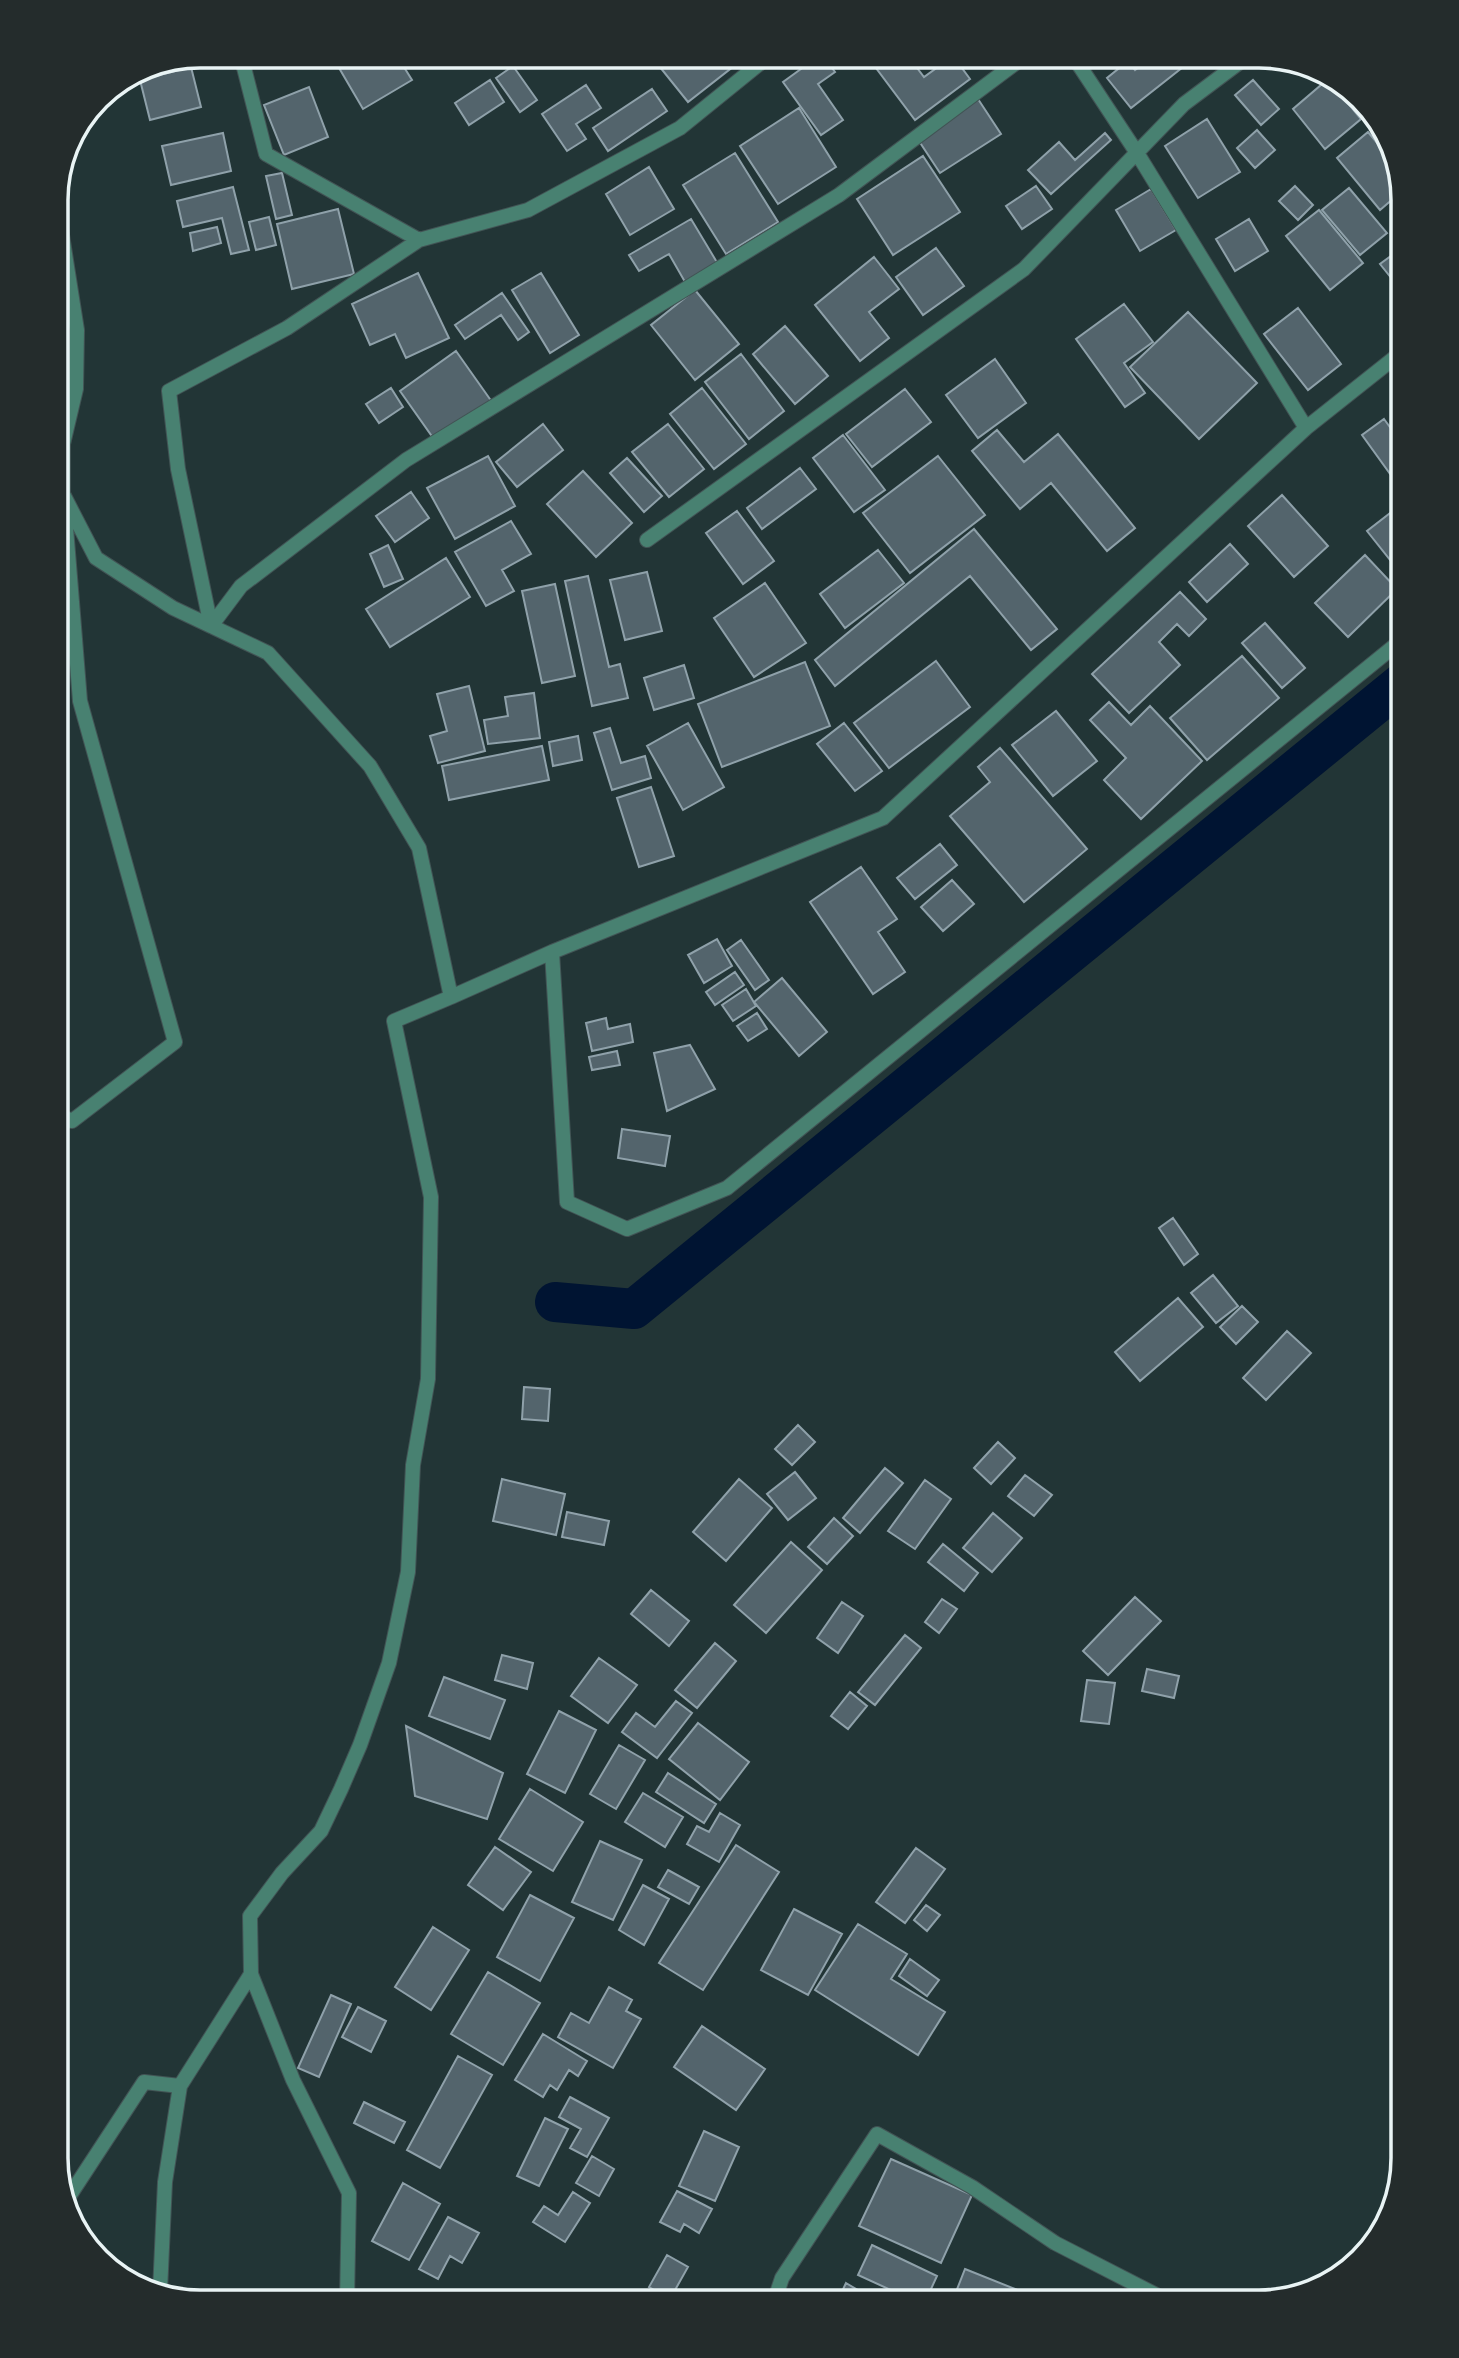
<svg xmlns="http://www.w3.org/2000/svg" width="1459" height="2358" font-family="'Open Sans',sans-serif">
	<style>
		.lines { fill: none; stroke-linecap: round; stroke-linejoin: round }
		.canal { stroke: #001432; stroke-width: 40 }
		.building { fill: #53646c; stroke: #8fa1aa; stroke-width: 2 }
		.minor-casing { stroke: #425455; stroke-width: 16 }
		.minor { stroke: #488171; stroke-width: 14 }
		.rim { fill: none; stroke: #e9f4f5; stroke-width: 3.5 }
	</style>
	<rect width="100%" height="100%" fill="#223536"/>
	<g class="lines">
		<path class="canal" d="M555,1302L634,1309L1403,682"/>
	</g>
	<path class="building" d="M343,56H397L412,80L363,109L335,61Z
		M651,56H725L734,66L688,102Z
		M819,56H823L835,72L818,84L843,120L821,135L783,82Z
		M867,56H908L924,77L953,56L970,79L915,120Z
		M1153,56H1197L1131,108L1107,78L1128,61L1135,70Z
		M513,66L537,100L520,112L496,78Z
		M191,67L201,107L150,120L140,80Z
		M1328,79L1361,119L1325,149L1293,109Z
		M490,80L504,102L469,125L455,103Z
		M1253,80L1279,109L1261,125L1235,95Z
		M586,85L601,108L576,124L586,139L567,151L542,114Z
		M309,87L328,137L284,155L264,105Z
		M652,89L667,111L608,151L593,128Z
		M978,99L1001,134L940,173L917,138Z
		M799,108L836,167L778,204L740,146Z
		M1371,117L1388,136L1390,144L1387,146L1366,121Z
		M1207,119L1240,172L1198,198L1165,146Z
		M1257,130L1275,150L1255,168L1237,148Z
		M1368,132L1394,163L1401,192L1380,210L1337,158Z
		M223,133L231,171L171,185L162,146Z
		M1105,133L1111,140L1051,194L1028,170L1059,142L1075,160Z
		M735,153L778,222L726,254L683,185Z
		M923,156L960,212L893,255L857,199Z
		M649,167L674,209L630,235L606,194Z
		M282,173L292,215L276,219L266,176Z
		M1036,186L1052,209L1022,229L1006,206Z
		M1295,186L1313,205L1298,220L1279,201Z
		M233,187L249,250L231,254L222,218L183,227L177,201Z
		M1349,188L1387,233L1360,255L1322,210Z
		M1151,189L1176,230L1140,251L1116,210Z
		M338,209L354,274L292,289L277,224Z
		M1319,210L1363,263L1330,290L1286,236Z
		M269,217L276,245L256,250L249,222Z
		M691,219L718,264L685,282L669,254L639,271L629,255Z
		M1249,219L1268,251L1235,271L1216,239Z
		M217,227L221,243L193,251L190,233Z
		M1403,247V271L1392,279L1380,264Z
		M936,248L964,286L923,315L896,277Z
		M874,257L899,289L869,312L889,338L860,361L815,305Z
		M418,273L449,338L406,358L395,334L370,345L352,304Z
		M541,273L579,335L550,353L512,290Z
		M695,290L739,344L695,380L651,325Z
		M502,293L529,332L518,340L501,315L465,339L455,325Z
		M1124,304L1153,342L1124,363L1145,393L1125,407L1076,339Z
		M1298,308L1341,364L1308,390L1264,334Z
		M1188,312L1257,383L1199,439L1130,367Z
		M785,326L828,376L795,404L753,354Z
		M456,351L492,402L436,442L400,391Z
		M741,354L784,411L749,439L705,382Z
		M995,359L1026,403L978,438L946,395Z
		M391,388L403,407L379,423L366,404Z
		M702,388L746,444L714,469L670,414Z
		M905,389L931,422L872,467L846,434Z
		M1384,419L1403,445L1401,489L1362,435Z
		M543,424L563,450L517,487L496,462Z
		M668,424L704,469L669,497L632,452Z
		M997,430L1024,462L1058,434L1135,528L1107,551L1051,483L1020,509L972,451Z
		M843,435L885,490L854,512L813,458Z
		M488,456L515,506L455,539L427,488Z
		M938,456L985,515L910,573L863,513Z
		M627,458L662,496L644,512L610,473Z
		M800,468L816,489L762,529L747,508Z
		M583,471L632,523L596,557L547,504Z
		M411,492L429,518L395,542L376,516Z
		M1282,495L1328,546L1294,577L1248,526Z
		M1403,503V552L1391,561L1367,531Z
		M737,511L774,561L743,584L706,533Z
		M511,521L531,554L502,570L514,591L486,606L455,552Z
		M974,529L1057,629L1031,650L970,576L835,686L815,660Z
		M1230,544L1248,564L1207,602L1189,582Z
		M388,545L403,579L384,587L370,554Z
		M878,550L904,583L845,628L820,594Z
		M1365,555L1397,589L1348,637L1315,603Z
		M446,558L470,597L390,647L366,609Z
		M647,572L662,631L625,640L610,580Z
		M588,576L609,667L620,664L628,698L592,706L565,581Z
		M765,583L806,643L754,677L714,618Z
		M555,584L575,676L542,683L522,591Z
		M1180,592L1206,619L1189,636L1177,624L1159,642L1180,665L1129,713L1092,674Z
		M1265,623L1305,668L1282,688L1242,643Z
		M1242,656L1279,698L1207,760L1170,718Z
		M936,661L970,707L889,768L854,723Z
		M805,662L830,726L722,767L698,704Z
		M684,665L694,698L654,710L644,678Z
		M469,686L485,751L438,763L430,736L447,731L437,694Z
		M534,693L540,738L488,744L484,720L508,716L505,697Z
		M1109,702L1131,725L1150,706L1202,761L1141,819L1104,780L1126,758L1090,720Z
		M1056,711L1097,761L1053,796L1012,745Z
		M688,723L724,787L683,810L647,746Z
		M844,723L882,771L855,791L817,744Z
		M610,728L621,763L645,756L651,778L612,790L594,733Z
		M578,736L582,760L553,766L549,742Z
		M542,746L549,780L449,800L442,766Z
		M1000,748L1087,849L1024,902L950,816L990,782L978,767Z
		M651,787L674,856L639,867L617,798Z
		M940,844L957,865L915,899L897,878Z
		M861,867L897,919L878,932L905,972L873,994L810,902Z
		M952,880L974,904L943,931L921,907Z
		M717,939L732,966L704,983L688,955Z
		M741,940L769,980L755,990L727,950Z
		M735,972L744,985L715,1005L706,992Z
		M782,978L827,1032L799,1056L754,1002Z
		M746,989L756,1006L733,1021L722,1005Z
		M757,1013L767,1029L748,1041L737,1026Z
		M606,1018L608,1029L630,1024L633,1042L592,1051L586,1023Z
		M690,1045L715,1089L667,1111L654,1053Z
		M617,1051L620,1065L592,1070L589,1057Z
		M622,1129L670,1136L665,1166L618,1158Z
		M1173,1218L1198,1254L1184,1265L1159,1228Z
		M1213,1275L1238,1306L1216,1323L1191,1293Z
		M1178,1298L1203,1327L1140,1381L1115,1352Z
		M1242,1306L1258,1322L1236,1344L1220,1327Z
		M1287,1331L1311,1353L1266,1400L1243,1378Z
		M524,1387L550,1389L548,1421L522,1419Z
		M798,1425L815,1442L792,1465L775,1449Z
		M998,1442L1015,1458L991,1484L974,1468Z
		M885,1468L903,1483L860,1533L843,1518Z
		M795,1472L816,1498L788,1520L767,1494Z
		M1025,1475L1052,1495L1034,1516L1008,1496Z
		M502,1479L565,1494L556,1535L493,1521Z
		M739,1479L772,1508L726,1561L693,1532Z
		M925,1480L951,1499L915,1549L888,1531Z
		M567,1512L609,1521L604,1545L562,1537Z
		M993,1513L1022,1538L992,1572L963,1548Z
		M834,1518L853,1536L827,1564L808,1547Z
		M791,1542L822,1570L766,1633L734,1605Z
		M943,1544L978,1573L964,1591L928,1562Z
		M651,1590L689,1621L669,1646L631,1614Z
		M1135,1597L1161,1621L1108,1675L1083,1651Z
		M942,1599L957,1609L939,1633L925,1622Z
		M842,1602L863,1616L838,1653L817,1638Z
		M905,1635L921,1648L875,1705L858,1692Z
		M715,1643L736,1661L697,1708L675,1690Z
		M502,1655L533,1663L527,1689L495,1680Z
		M599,1658L637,1685L608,1723L571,1696Z
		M1147,1669L1179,1676L1174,1698L1142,1691Z
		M444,1677L505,1700L490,1739L429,1716Z
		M1087,1680L1115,1683L1109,1724L1081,1721Z
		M850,1692L867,1706L848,1729L831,1716Z
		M676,1701L692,1713L657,1758L622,1732L636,1713L655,1727Z
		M559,1711L596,1730L565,1793L527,1774Z
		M698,1723L749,1762L720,1800L669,1759Z
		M406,1726L503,1773L487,1819L415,1796Z
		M619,1745L645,1760L616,1809L590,1794Z
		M668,1773L716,1804L704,1823L656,1792Z
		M530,1789L583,1822L553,1871L499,1839Z
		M643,1793L683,1817L665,1847L625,1822Z
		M720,1813L740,1825L719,1862L687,1844L697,1826L709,1832Z
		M600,1841L642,1860L613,1920L572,1902Z
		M736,1845L779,1872L703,1990L659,1963Z
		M495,1847L531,1872L503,1910L468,1885Z
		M916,1848L945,1869L905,1923L876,1902Z
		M668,1870L699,1887L689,1904L658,1887Z
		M643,1885L669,1899L644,1945L619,1930Z
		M530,1895L574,1918L540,1981L497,1957Z
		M926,1905L940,1915L927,1931L914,1920Z
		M794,1909L842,1934L808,1995L761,1970Z
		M858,1924L907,1954L891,1979L945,2012L918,2055L815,1990Z
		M433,1927L469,1950L431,2010L395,1987Z
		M910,1959L939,1980L927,1996L899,1976Z
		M488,1972L540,2003L503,2065L451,2034Z
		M609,1987L632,2000L626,2011L641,2019L613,2068L558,2037L571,2013L589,2023Z
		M331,1995L351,2004L319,2077L298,2068Z
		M358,2007L386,2021L371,2052L342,2037Z
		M702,2026L765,2069L736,2110L674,2067Z
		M543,2034L587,2061L578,2076L569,2070L557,2090L550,2085L543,2097L515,2080Z
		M458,2056L492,2075L440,2168L407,2150Z
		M570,2097L609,2118L587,2157L570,2148L581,2129L559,2117Z
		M364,2102L405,2122L394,2143L354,2123Z
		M545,2118L568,2129L539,2186L517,2176Z
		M704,2131L739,2147L715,2201L679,2186Z
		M592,2156L614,2169L599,2196L576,2183Z
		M891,2159L972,2195L941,2263L859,2226Z
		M403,2183L440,2204L409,2260L372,2241Z
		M677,2191L712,2209L699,2233L684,2224L680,2232L660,2222Z
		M573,2192L590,2203L565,2242L533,2222L544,2206L558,2215Z
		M448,2217L479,2233L462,2263L450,2256L438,2279L419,2269Z
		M872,2245L937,2276L925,2302H917L858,2275Z
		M667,2255L688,2267L670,2299L649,2287Z
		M965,2269L1030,2295L1027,2302H952Z
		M846,2283L878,2302H837Z"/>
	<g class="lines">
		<defs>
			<path id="minor" d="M241,56L266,154L419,240
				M1073,56L1137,153L1306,428
				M56,197L77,330L76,389L63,444V494L96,558L173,608L268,653L370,766L419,848L451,997L552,952L883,818L1306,428L1403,351
				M647,540L1024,269L1184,104L1248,56
				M211,626L241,586L406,460L839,195L1025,56
				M211,626L178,469L169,391L287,328L419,240L528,210L680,128L769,56
				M552,952L567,1202L627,1229L727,1188L1403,639
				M56,1114L72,1121L175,1042L80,701L64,503
				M66,2201L144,2082L180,2086
				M160,2291L165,2182L180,2086L251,1974
				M347,2302L349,2193L293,2080L251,1974L250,1916L282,1873L321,1831L341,1789L360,1745L389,1663L408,1572L413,1465L428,1379L431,1197L394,1021L451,997
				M774,2302L782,2278L877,2134L972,2187L1055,2243L1170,2302"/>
		</defs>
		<use href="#minor" class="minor-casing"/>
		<use href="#minor" class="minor"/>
	</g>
	<path d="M0 0H1459V2358H0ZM200 68H1259A132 132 0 0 1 1391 200V2158A132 132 0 0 1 1259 2290H200A132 132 0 0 1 68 2158V200A132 132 0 0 1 200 68Z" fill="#242c2c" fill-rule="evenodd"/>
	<path class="rim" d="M200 68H1259A132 132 0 0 1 1391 200V2158A132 132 0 0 1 1259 2290H200A132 132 0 0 1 68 2158V200A132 132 0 0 1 200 68Z"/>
</svg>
